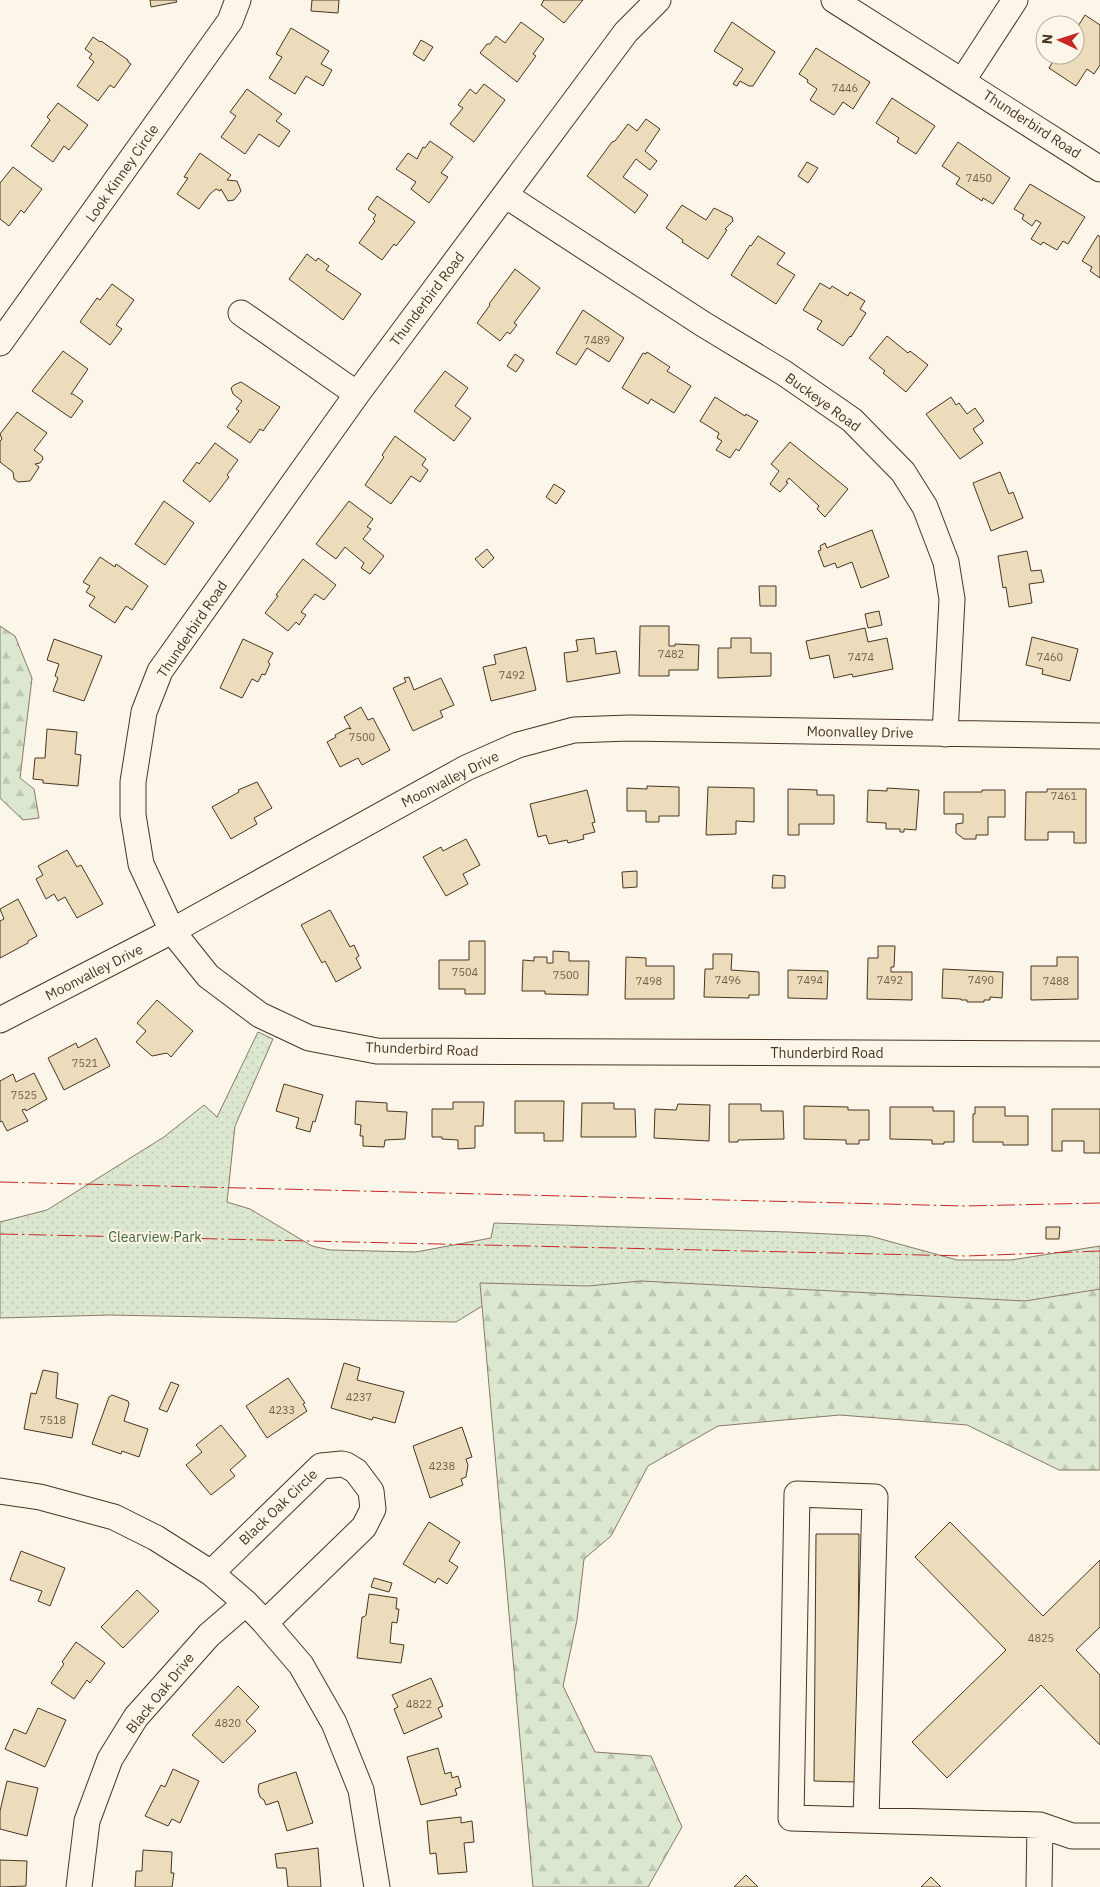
<svg xmlns="http://www.w3.org/2000/svg" width="1100" height="1887" font-family="'IBM Plex Sans',sans-serif">
	<style>
		.grass { fill: url(#grass-dots); stroke: #887966 }
		.forest { fill: url(#forest-firs); stroke: #887966 }
		.building { fill: #ecdcbc; stroke: #4a3520 }
		.lines { fill: none; stroke-linecap: round; stroke-linejoin: round }
		.minor-casing { stroke: #4a3520; stroke-width: 27 }
		.minor { stroke: #fbf6e9; stroke-width: 25 }
		.power { stroke: #c62828; stroke-width: 1; stroke-dasharray: 18 4 2.5 4; stroke-linecap: butt }
		.labels { text-anchor: middle; dominant-baseline: central; stroke-width: 4; stroke-linejoin: round; paint-order: stroke }
		.number-label { font-size: 11px; fill: #725f47 }
		.street-label { font-size: 14px; fill: #4a3520; stroke: #fbf6e9 }
		.park-label { font-size: 14px; fill: #436837; stroke: #fbf6e9 }
	</style>
	<defs>
		<pattern id="grass-dots" width="8" height="8" patternUnits="userSpaceOnUse" patternTransform="scale(1.25)"><rect width="8" height="8" fill="#dce7d0"/><path d="M2 2h.1M6 6h.1" fill="none" stroke="#bec7b2" stroke-width="1.8" stroke-linecap="round"/></pattern>
		<pattern id="forest-firs" width="22" height="20" patternUnits="userSpaceOnUse" patternTransform="scale(1.25)"><rect width="22" height="20" fill="#dce7d0"/><path d="M5 1l3.5 6h-7zM16 11l3.5 6h-7z" fill="#bec7b2"/></pattern>
	</defs>
	<rect width="100%" height="100%" fill="#fbf6e9"/>
	<path class="grass" d="M258,1032L273,1039L235,1126L227,1202L250,1209L312,1246L330,1250L416,1252L491,1238L494,1223L788,1232L870,1236L957,1260H1011L1100,1246V1311L497,1297L456,1322L110,1315L0,1318V1222L47,1210L164,1137L204,1105L217,1117Z"/>
	<path class="forest" d="M0,626L15,636L32,678L20,778L34,789L39,818L23,820L0,798Z
		M641,1281L1025,1301L1100,1289V1470H1059L967,1425L840,1415L718,1426L648,1466L611,1536L584,1559L577,1620L563,1686L595,1752L651,1756L682,1827L648,1887H533L480,1283L588,1286Z"/>
	<path class="building" d="M150,0H176L177,2L151,7Z
		M312,0H339L338,13L311,11Z
		M544,0H583L564,23L541,5Z
		M1085,15L1100,25V65L1094,74L1087,69L1076,86L1049,68L1057,55H1075V31Z
		M521,22L544,39L533,54L536,56L517,82L480,53L487,44H490L496,36L505,43Z
		M732,22L775,52L753,86H749L740,81L737,86L733,84L743,69L714,51Z
		M291,28L329,51L321,64L332,70L323,86L306,76L295,94L269,78L282,57L276,54Z
		M93,37L100,42L101,41L128,60V62L131,64L114,88L110,85L98,101L77,86L94,62L89,58L92,54L85,49Z
		M421,40L433,47L424,61L413,54Z
		M816,48L870,82L853,109L843,102L834,115L810,100L817,89L807,82L808,80L799,74Z
		M484,84L505,100L474,142L450,124L463,108L458,105L470,89L476,94Z
		M247,89L282,114L276,121L290,131L279,147L259,134L245,154L221,137L236,116L230,112Z
		M892,98L935,126L916,154L897,142L899,138L876,123Z
		M58,103L88,125L69,150L64,146L53,162L31,146L50,120L47,117Z
		M646,119L660,129L645,151L657,161L650,170L636,159L623,177L648,195L635,213L587,176L612,142L615,141L628,124L637,131Z
		M430,141L453,157L441,173L448,177L429,203L411,189L416,182L396,169L408,153L417,159L423,147L425,148Z
		M958,142L1010,178L993,204L983,198L982,201L956,184L960,178L942,166Z
		M200,153L231,175L227,180L237,181L241,191L234,200L228,201L221,189L220,191L216,189L210,194L199,209L177,194L188,178L184,177Z
		M807,162L818,168L808,183L798,176Z
		M13,167L42,189L24,213L21,210L9,226L0,219V183Z
		M1030,184L1085,217L1068,244L1063,241L1057,250L1043,242L1041,245L1031,239L1041,223L1036,220L1032,226L1022,219L1024,215L1014,209Z
		M377,196L415,222L396,246L394,244L382,260L359,243L375,221L373,219L376,215L368,209Z
		M682,205L706,220L714,208L732,217L733,221L725,229L727,230L708,259L682,242L683,240L666,228Z
		M1098,235L1100,237V278L1090,271L1092,267L1082,261Z
		M758,236L785,253L777,264L795,275L776,304L731,275L750,245L751,246Z
		M307,254L316,261L318,258L329,266L326,270L361,294L343,320L289,279Z
		M515,269L540,288L514,323L517,325L510,334L507,332L500,341L477,323L490,305L489,304Z
		M820,283L830,289L832,286L848,296L850,292L865,301L860,309L866,313L851,337L850,336L843,346L817,329L822,321L803,310Z
		M112,284L134,300L116,325L122,329L110,345L80,322L97,298L100,300Z
		M583,310L624,338L609,362L587,348L576,365L556,353Z
		M887,336L908,353L910,351L928,365L906,392L883,373L885,371L869,358Z
		M63,351L88,369L71,394H73L83,401L71,418L32,391Z
		M647,352L670,367L667,371L691,386L674,413L651,399L648,404L622,388L643,353L646,354Z
		M515,354L524,360L516,372L507,366Z
		M445,371L468,388L455,406L471,418L454,441L414,411Z
		M241,382L280,407L263,431L260,429L250,443L227,427L239,411L236,409L242,401L233,394L231,388L234,385Z
		M715,397L745,416L746,414L758,421L739,451L736,449L730,458L716,450L722,441L717,438L719,433L700,421Z
		M951,397L956,405L959,403L967,414L975,408L984,421L973,429L983,443L960,459L926,414Z
		M17,412L47,433L34,450L42,456L43,459L40,463L35,464L39,467L38,469L30,481L18,482L14,479L13,472L0,462V441L2,439L0,434Z
		M395,436L426,459L422,465L428,470L420,482L411,476L391,504L365,485L384,457L382,455Z
		M790,442L848,489L825,517L817,509L819,506L789,478L786,482L788,483L780,492L770,484L779,471L771,464Z
		M215,443L238,460L227,475L229,477L210,502L183,481L197,462L199,464Z
		M1000,472L1009,494L1013,492L1023,518L991,531L973,483Z
		M554,484L565,491L556,504L546,497Z
		M164,501L194,523L165,565L135,544Z
		M349,501L373,519L367,527L371,529L363,539L384,556L370,574L361,568L364,563L345,547L336,559L316,544Z
		M872,530L889,577L861,588L852,562L837,568L835,563L824,567L818,551L821,550L820,546L825,543L827,548L829,547Z
		M487,549L494,558L483,568L475,559Z
		M1027,551L1031,571L1041,570L1044,582L1029,584L1032,603L1009,607L1006,587L1003,588L998,556Z
		M100,557L115,567L116,564L148,586L132,610L126,606L115,623L89,606L95,597L86,592L90,586L83,582Z
		M303,559L336,585L324,600L315,594L301,612L306,615L299,625L296,622L288,631L265,613L278,596L276,595Z
		M759,586H776V606H760Z
		M879,611L882,625L868,628L865,614Z
		M640,626H669V646H675V644L699,645L698,670H669V676H639Z
		M865,628L868,642L887,638L893,669L853,677L852,674L834,678L829,655L810,659L806,641Z
		M1032,637L1078,649L1070,681L1042,674L1043,669L1026,665Z
		M594,638L596,654L616,651L620,673L567,682L564,653L578,651L576,640Z
		M731,638H751V653H771V676L718,678V648H731Z
		M54,639L102,656L84,701L53,691L58,678L55,676L59,664L47,660Z
		M243,639L273,653L268,662L270,664L265,675L262,674L258,682L252,679L242,698L220,688Z
		M526,647L536,690L491,701L483,667L496,664L494,655Z
		M409,677L414,690L441,678L454,705L440,711L443,717L413,731L393,688L406,682L404,678Z
		M361,707L368,720L373,718L390,750L362,765L358,758L340,767L327,742L336,737L335,735L348,728L351,729L344,717Z
		M47,729L77,732L75,754L81,755L78,786L43,783V780L33,779L35,758H45Z
		M257,782L272,808L254,818L257,824L231,839L212,807L239,792L238,790Z
		M647,786L679,787V816H659V822H646V811H627V788L647,789Z
		M708,787L754,788V822L736,821V834L706,835Z
		M887,788L919,790L916,830L904,829V832H900V829H886V823L867,822L868,790L887,791Z
		M788,789L817,790V795H834V824H799V835H788Z
		M1047,789H1086V843H1074V832H1048V840H1025L1026,792H1047Z
		M587,790L595,822L592,823L595,832L583,835L584,839L568,843L567,840L549,844L546,835L538,837L530,804Z
		M982,790H1005V817H988V835H976V839H964L956,833V824L963,823V814H944V792H982Z
		M466,839L480,865L463,874L468,884L446,896L423,857L441,847L443,851Z
		M67,850L77,867L81,865L103,904L77,918L65,897L58,901L54,894L46,899L36,879L43,875L38,866Z
		M637,871V887L623,888L622,872Z
		M773,875L785,876V888H772Z
		M18,899L37,936L28,941V943L0,958V921L4,919L0,909Z
		M330,910L350,947L354,945L359,956L356,958L361,968L336,982L325,961L322,963L301,925Z
		M469,941H485V994H465V989H439V960H469Z
		M878,946H895L894,967H891V972H912V1000L867,999L868,958H878Z
		M553,951L569,952V961H589L588,995L545,994V991H522L523,960L534,961V957H547V963H553Z
		M713,954H732L731,970L759,972V995H749V998L704,997L705,969H713Z
		M626,957L646,958V966H674V999H625Z
		M1057,957H1078V999L1031,1000V966H1057Z
		M943,969L1003,972L1002,998L990,997V1000H984V1002H967V1000H961V999L942,998Z
		M788,970L828,971L827,999L788,998Z
		M157,1000L193,1031L171,1057L167,1053L152,1056L136,1042L146,1031L137,1023Z
		M96,1038L110,1066L64,1090L48,1058L76,1043L78,1048Z
		M34,1073L47,1099L26,1111L25,1109L22,1110L28,1121L7,1131L2,1121L0,1122V1081L13,1074L16,1082Z
		M284,1084L323,1095L315,1122L313,1121L310,1132L296,1128L299,1118L276,1111Z
		M356,1101L387,1103V1111L407,1112L405,1139L385,1140L384,1147L363,1146V1136H360L361,1125L355,1124Z
		M515,1101H564L563,1141H544V1133H515Z
		M453,1102H484L483,1126H475V1148L458,1149V1140L442,1139V1137H432V1109H453Z
		M582,1103H614V1109H635L636,1137H581Z
		M678,1104L710,1105L709,1141L654,1138L655,1109L676,1110Z
		M729,1104H761V1111H783L784,1139L738,1140V1142H729Z
		M804,1106L848,1107V1110H869V1140H859V1144H846V1140L804,1139Z
		M890,1107H933V1111H954V1142H944V1144H932V1140L890,1139Z
		M975,1107H1005V1116H1028V1145H1003V1142H973V1114H975Z
		M1052,1109H1100V1153H1084V1141H1062V1151H1052Z
		M1046,1227H1060L1059,1239H1046Z
		M344,1363L360,1368L357,1380L404,1392L395,1423L373,1417L372,1420L331,1408Z
		M43,1370L58,1373L56,1398L78,1404L72,1438L24,1429L31,1393L36,1394Z
		M288,1378L305,1403L303,1404L307,1411L267,1438L246,1406Z
		M171,1382L179,1385L167,1412L159,1409Z
		M112,1395L128,1401L129,1404L124,1421L148,1429L139,1457L122,1451L121,1454L92,1444L109,1397Z
		M221,1425L246,1456L230,1470L235,1476L211,1495L186,1465L202,1452L196,1445Z
		M462,1427L472,1457L466,1459L468,1465L466,1477L461,1479L463,1485L430,1498L413,1446Z
		M429,1522L460,1542L449,1561L458,1567L447,1584L438,1578L435,1583L403,1564Z
		M950,1522L1043,1616L1100,1560V1627L1076,1650L1100,1675V1745L1041,1685L947,1778L912,1742L1006,1650L915,1557Z
		M816,1534H859L857,1782L814,1781Z
		M21,1551L65,1568L50,1606L38,1601L42,1591L10,1580Z
		M374,1578L392,1583L389,1592L371,1587Z
		M137,1590L159,1611L123,1648L101,1627Z
		M369,1594L397,1598L396,1609H399L397,1623L392,1622L390,1643L404,1645L401,1663L357,1658L362,1617H364L366,1615Z
		M76,1642L105,1663L90,1683L87,1680L74,1699L51,1683L64,1664L62,1662Z
		M431,1678L443,1706L438,1708L442,1717L404,1734L394,1709L398,1707L392,1695Z
		M238,1686L259,1707L246,1721L256,1731L223,1763L192,1735Z
		M38,1708L66,1720L45,1767L5,1749L14,1729L26,1734Z
		M438,1748L445,1774L451,1772L452,1778L458,1776L461,1787L455,1789L457,1795L421,1805L407,1757Z
		M173,1769L199,1781L180,1823L172,1819L168,1826L145,1816L161,1785L165,1787Z
		M296,1772L313,1823L287,1831L278,1801L266,1805L264,1800L260,1797L258,1790L259,1784Z
		M7,1781L38,1788L27,1836L0,1829V1811Z
		M461,1817V1823L472,1821L474,1842L464,1843L467,1872L438,1874L436,1853L430,1854L427,1821Z
		M318,1848L321,1887H288L286,1868H277L275,1854Z
		M143,1850L172,1852L171,1873H174L172,1887H135L136,1871H142Z
		M0,1860L27,1861L26,1886L0,1887Z
		M746,1875L758,1887H734Z
		M931,1877L941,1887H921Z"/>
	<g class="lines">
		<defs>
			<path id="minor" d="M658,0L626,32L357,394L160,671L144,712L133,782V815L141,864L172,931L208,976L260,1015L309,1038L377,1051L1100,1054
				M834,0L1100,169
				M963,80L1015,0
				M505,195L703,324L784,373L852,420L903,472L925,507L946,562L952,599L945,734
				M241,313L357,394
				M0,343L230,21L238,0
				M0,1020L172,931L466,768L518,745L574,730L629,728L1100,736
				M0,1491L40,1497L114,1517L156,1538L211,1573L246,1603L265,1623L301,1665L334,1723L361,1790L377,1887
				M211,1573L321,1466L342,1464L346,1465L356,1471L371,1491L373,1509L364,1527L265,1623
				M866,1819L875,1497L797,1494L791,1818L1040,1825L1072,1836H1100
				M79,1887L87,1821L110,1759L136,1717L209,1635L246,1603
				M1039,1887L1040,1825"/>
		</defs>
		<use href="#minor" class="minor-casing"/>
		<use href="#minor" class="minor"/>
		<path class="power" d="M0,1182L965,1206L1100,1203
			M0,1234L966,1256L1100,1251"/>
	</g>
	<g class="labels">
		<g class="number-label">
			<text x="845" y="88">7446</text>
			<text x="979" y="178">7450</text>
			<text x="597" y="340">7489</text>
			<text x="671" y="654">7482</text>
			<text x="861" y="657">7474</text>
			<text x="1050" y="657">7460</text>
			<text x="512" y="675">7492</text>
			<text x="362" y="737">7500</text>
			<text x="1064" y="796">7461</text>
			<text x="465" y="972">7504</text>
			<text x="566" y="975">7500</text>
			<text x="728" y="980">7496</text>
			<text x="810" y="980">7494</text>
			<text x="890" y="980">7492</text>
			<text x="981" y="980">7490</text>
			<text x="649" y="981">7498</text>
			<text x="1056" y="981">7488</text>
			<text x="85" y="1063">7521</text>
			<text x="24" y="1095">7525</text>
			<text x="359" y="1397">4237</text>
			<text x="282" y="1410">4233</text>
			<text x="53" y="1420">7518</text>
			<text x="442" y="1466">4238</text>
			<text x="1041" y="1638">4825</text>
			<text x="419" y="1704">4822</text>
			<text x="228" y="1723">4820</text>
		</g>
		<g class="street-label">
			<text transform="translate(1032 124) rotate(33)">Thunderbird Road</text>
			<text transform="translate(122 173) rotate(-55)">Look Kinney Circle</text>
			<text transform="translate(427 299) rotate(-53)">Thunderbird Road</text>
			<text transform="translate(823 402) rotate(36)">Buckeye Road</text>
			<text transform="translate(192 629) rotate(-56)">Thunderbird Road</text>
			<text transform="translate(860 732) rotate(1)">Moonvalley Drive</text>
			<text transform="translate(450 779) rotate(-27)">Moonvalley Drive</text>
			<text transform="translate(94 972) rotate(-27)">Moonvalley Drive</text>
			<text transform="translate(422 1049) rotate(2)">Thunderbird Road</text>
			<text x="827" y="1053">Thunderbird Road</text>
			<text transform="translate(278 1507) rotate(-44)">Black Oak Circle</text>
			<text transform="translate(160 1693) rotate(-51)">Black Oak Drive</text>
		</g>
		<g class="park-label">
			<text x="155" y="1237">Clearview Park</text>
		</g>
	</g>
	<g transform="translate(1060 40) rotate(274)"><circle r="24" fill="#fbf6e9" stroke="#b4a999"/>
	<path d="M0-4L9 19L0 12L-9 19Z" fill="#c62828"/>
	<text y="-8" font-size="14" font-weight="bold" text-anchor="middle" fill="#4a3520">N</text>
	</g>
</svg>
